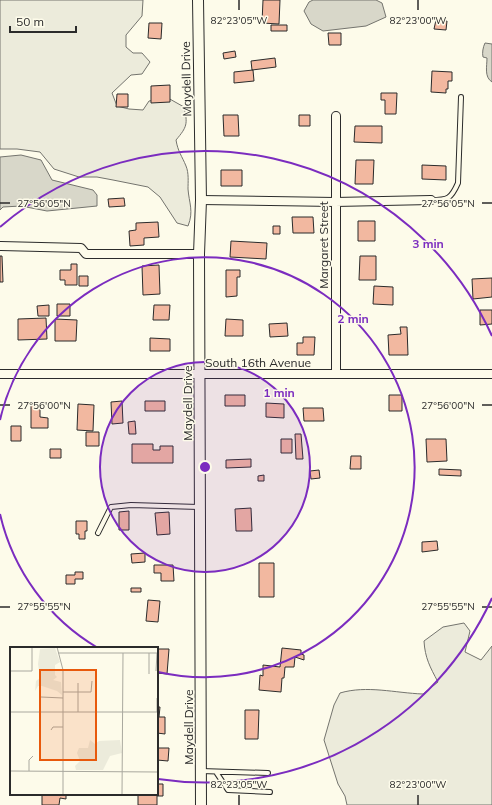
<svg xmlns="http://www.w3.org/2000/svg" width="492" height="805" font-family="Mulish,sans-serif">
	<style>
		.green { fill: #ecebdb; stroke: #74746e }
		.water { fill: #d8d7c9; stroke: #74746e }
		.building { fill: #f2b8a0; stroke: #2b2b2b }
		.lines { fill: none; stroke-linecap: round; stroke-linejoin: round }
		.service-casing { stroke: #2b2b2b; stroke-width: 6 }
		.minor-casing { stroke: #2b2b2b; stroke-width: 10 }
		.tertiary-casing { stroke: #2b2b2b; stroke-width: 12 }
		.service { stroke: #fdfbea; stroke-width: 4 }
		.minor { stroke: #fdfbea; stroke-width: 8 }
		.tertiary { stroke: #fdfbea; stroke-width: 10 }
		.ticks { fill: none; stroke: #2b2b2b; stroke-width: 1.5 }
		.ring { fill: none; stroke: #7b2cbf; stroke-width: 2 }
		.labels { text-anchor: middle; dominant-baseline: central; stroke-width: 3; stroke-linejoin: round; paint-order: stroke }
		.street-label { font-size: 12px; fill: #2b2b2b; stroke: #fdfbea }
		.inset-road { fill: none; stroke: #a9a89e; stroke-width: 1 }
		.view { fill: #e8590c; fill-opacity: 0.15; stroke: #e8590c; stroke-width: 2 }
		.inset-edge { fill: none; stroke: #2b2b2b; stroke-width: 2 }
		.ticks-label { font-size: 10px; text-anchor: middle; fill: #2b2b2b; stroke: #fdfbea; stroke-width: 3; stroke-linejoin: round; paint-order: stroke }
		.centre { fill: #7b2cbf; stroke: #fdfbea; stroke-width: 2 }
		.ring-label { font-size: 12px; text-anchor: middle; font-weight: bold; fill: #7b2cbf; stroke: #fdfbea; stroke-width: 3; stroke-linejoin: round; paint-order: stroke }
	</style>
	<rect width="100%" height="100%" fill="#fdfbea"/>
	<path class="green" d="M0,0H143L142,16L126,35V47L133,53H142L150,62L142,74L131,75L112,93L117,106L129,109L143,110L149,101L168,98L184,107C188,124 187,127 176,140C178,152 182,156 186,166C189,173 188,182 188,189C189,203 194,211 188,226L177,223L160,197L148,187L113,180L97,177H79L54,169L40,152L17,149H0Z
		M464,623L470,631L465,652L481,660L492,646V805H347L345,796L338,784L324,740L334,705L340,693C367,685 395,693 423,694L438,682C430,667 425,658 424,641L443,627Z"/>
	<path class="water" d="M313,0H376L382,3L386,17L366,26L323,31L311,24L304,11L309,2Z
		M485,43L492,44V82C484,77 487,66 487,58L483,57C482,53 483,47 485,43Z
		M21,155L41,160L52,180L93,190L97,195V206L47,211L21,206L3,207L0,210V157Z"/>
	<path class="building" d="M263,0H280L279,24L262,23Z
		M436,20L447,21L446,30L434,29Z
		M149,23H162L161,39L148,38Z
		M271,25H287V31H271Z
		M328,33H341V45H329Z
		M235,51L236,57L224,59L223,53Z
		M275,58L276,67L252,70L251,61Z
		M253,70L254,81L234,83V72Z
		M432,71L452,72V81H448V89H446V93L431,92Z
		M170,85V102L151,103V86Z
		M381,93H397L396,114H385V100H381Z
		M117,94H128V107H116Z
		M223,115H238L239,136H224Z
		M299,115H310V126H299Z
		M355,126H382V143L354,142Z
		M356,160H374L373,184H355Z
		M422,165L446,166V180L422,179Z
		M221,170H242V186H221Z
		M124,198L125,206L109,207L108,199Z
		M292,217H313L314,233H293Z
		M358,221H375V241H358Z
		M158,222L159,237L144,238V245L130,246L129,231L136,230V223Z
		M273,226H280V234H273Z
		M231,241L267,243L266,259L230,257Z
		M0,256H2L3,282H0Z
		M360,256H376V280H359Z
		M71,264H77V285H65V280H60V270H71Z
		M159,265L160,294L143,295L142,266Z
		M226,270H240V277H237V296L226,297Z
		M79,276H88V286H79Z
		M492,278V297L473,299L472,279Z
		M374,286L393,287V305L373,304Z
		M57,304H70V316H57Z
		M49,305V316H38L37,306Z
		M154,305H170L169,320H153Z
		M480,310H492V324L480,325Z
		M46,318L47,339L18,340V319Z
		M55,319L77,320L76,341H55Z
		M226,319L243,320V336H225Z
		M287,323L288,336L270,337L269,324Z
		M400,327H407L408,355H389L388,335L401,334Z
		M303,337H315L314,355H297V343H303Z
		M150,338L170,339V351H150Z
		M225,395H245V406H225Z
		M389,395H402V411H389Z
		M122,401L123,423L112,424L111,402Z
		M145,401H165V411H145Z
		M266,403L284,404V418L266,417Z
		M31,404H40V417L48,418V428H31Z
		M78,404L94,405L93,431L77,430Z
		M303,408H323L324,421H304Z
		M135,421L136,434H129L128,422Z
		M11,426H21V441H11Z
		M86,432H99V446H86Z
		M295,434H301L303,459H296Z
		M281,439H292V453H281Z
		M426,439H446L447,461L427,462Z
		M132,444H153V450H160V446H173V463H132Z
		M50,449H61V458H50Z
		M351,456H361V469H350Z
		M251,459V467L226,468V460Z
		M439,469L461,470V476L439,475Z
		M319,470L320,478L311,479L310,471Z
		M264,475V481H258V476Z
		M251,508L252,531H236L235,509Z
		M129,511V530H119V512Z
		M169,512L170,534L157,535L155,513Z
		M76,521H87V531H85V539H79V534H76Z
		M437,541L438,550L422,552V542Z
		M145,553V562L132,563L131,554Z
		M259,563H274V597H259Z
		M154,565H173L174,581H161V573H154Z
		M75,572H83V579H75V584H66V575H75Z
		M131,588H141V592H131Z
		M148,600L160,601L158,622L146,621Z
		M282,648L301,650V654L304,655V660L295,657L294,667H285L284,678H282L281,692L259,690L260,675L263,676V665L280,667Z
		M157,649H169L167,674L157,673Z
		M157,707H160L159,717H165V734L157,733Z
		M245,710H259L258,739H245Z
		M157,748H169L168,761L157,760Z
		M157,784H163V796H157V805H138V794H157Z
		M42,794H66V799L60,798L59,805H42Z"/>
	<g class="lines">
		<defs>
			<path id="service" d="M431,200C448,200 451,199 458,183L461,97
				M98,533L111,507L131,505L199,507
				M201,771L268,773
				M216,772L228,790L270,792"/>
			<path id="minor" d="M201,200L335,202L431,200
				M1,246L81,248L86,254H199
				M0,374H492
				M336,374V116"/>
			<path id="tertiary" d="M198,0L201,200L199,254L201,805"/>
		</defs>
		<use href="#service" class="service-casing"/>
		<use href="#minor" class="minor-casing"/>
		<use href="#tertiary" class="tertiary-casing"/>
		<use href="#service" class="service"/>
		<use href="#minor" class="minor"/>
		<use href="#tertiary" class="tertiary"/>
	</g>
	<path class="ticks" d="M239,0V10M418,0V10M0,203H10M482,203H492M0,405H10M482,405H492M0,607H10M482,607H492M239,795V805M418,795V805"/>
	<circle cx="205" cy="467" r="105" fill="#7b2cbf" fill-opacity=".12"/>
	<g class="ring">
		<circle cx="205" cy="467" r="105"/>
		<path d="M98 648A210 210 0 0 1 0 514M0 420A210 210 0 1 1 158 672"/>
		<path d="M492 598A315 315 0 0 1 158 779M0 227A315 315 0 0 1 492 336"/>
	</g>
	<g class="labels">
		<g class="street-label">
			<text transform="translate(186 79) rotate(-91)">Maydell Drive</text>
			<text transform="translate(323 245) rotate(-90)">Margaret Street</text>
			<text x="258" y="362">South 16th Avenue</text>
			<text transform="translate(187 403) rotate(-90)">Maydell Drive</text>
			<text transform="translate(188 727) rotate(-90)">Maydell Drive</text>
		</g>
	</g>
	<g transform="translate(10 647)">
		<rect width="148" height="148" fill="#fdfbea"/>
		<path d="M45,1L50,15L45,18V28L47,30L43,33L51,35L52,48L47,44L32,39H28L25,44L26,34L30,31L28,17L30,2ZM80,93L85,97L89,94L110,93L112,106L100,109L93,123H66L65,119L70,114L67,106L69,101H78Z" fill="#ecebdb"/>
		<path class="inset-road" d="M47,0L53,23V148M48,6H148M139,6V27M0,24H22V0M146,24L147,6M53,45H81L82,34M31,50L53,51M147,51V65M0,65H148M68,65V36M41,83L43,80H53M0,124L148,125M19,124V113L23,109M112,148L113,6"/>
		<path class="view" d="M30,23H86V113H30Z"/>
		<rect width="148" height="148" class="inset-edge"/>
	</g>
	<g class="ticks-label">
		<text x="239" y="24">82°23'05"W</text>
		<text x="418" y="24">82°23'00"W</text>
		<text x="44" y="207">27°56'05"N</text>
		<text x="448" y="207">27°56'05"N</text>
		<text x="44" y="409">27°56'00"N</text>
		<text x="448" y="409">27°56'00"N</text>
		<text x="44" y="610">27°55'55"N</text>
		<text x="448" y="610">27°55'55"N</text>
		<text x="239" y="788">82°23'05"W</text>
		<text x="418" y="788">82°23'00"W</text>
	</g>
	<circle cx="205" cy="467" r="6" class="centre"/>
	<g class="ring-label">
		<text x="428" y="248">3 min</text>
		<text x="353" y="323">2 min</text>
		<text x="279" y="397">1 min</text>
	</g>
	<path d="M10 26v6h66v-6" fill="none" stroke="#2b2b2b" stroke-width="2"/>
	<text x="16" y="26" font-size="12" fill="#2b2b2b" stroke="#fdfbea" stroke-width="3" paint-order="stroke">50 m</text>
</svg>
